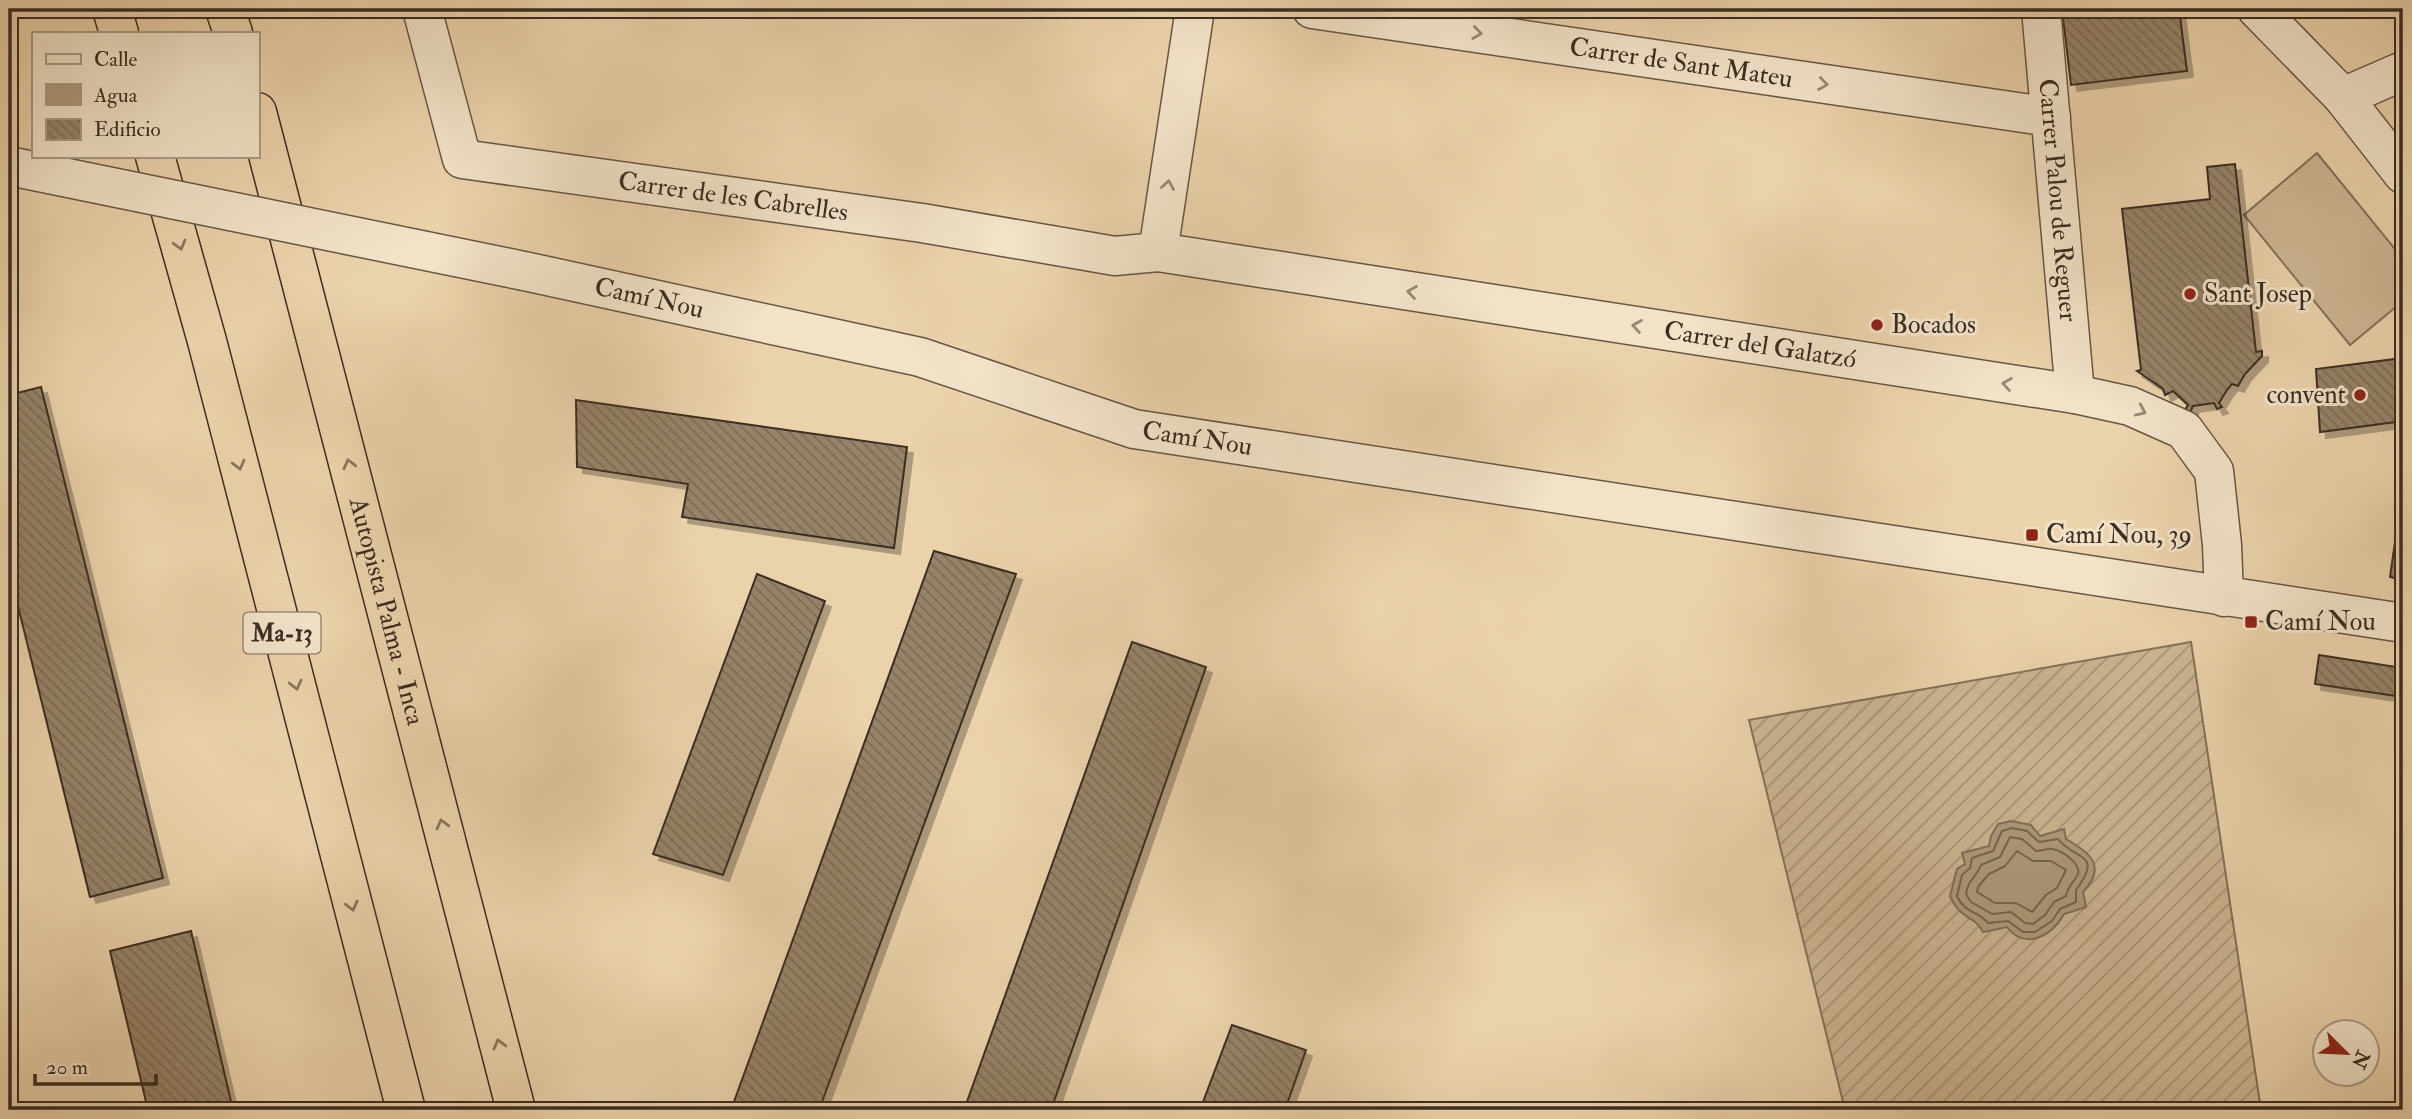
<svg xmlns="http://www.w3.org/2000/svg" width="2412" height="1119" font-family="'IM FELL Double Pica',serif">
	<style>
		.grass { fill: #ccb693; stroke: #84725a; stroke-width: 2 }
		.garden { fill: url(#garden-furrows); stroke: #84725a; stroke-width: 2 }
		.water { fill: #ae9a7c; stroke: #806e58; stroke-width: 2 }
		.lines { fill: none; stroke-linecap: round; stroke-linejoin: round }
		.shore { stroke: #74644f; stroke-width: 2 }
		.building { fill: url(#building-back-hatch); stroke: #3b2d22; stroke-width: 2; filter: url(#shadow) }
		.minor-casing { stroke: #675644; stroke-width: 41 }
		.highway-casing { stroke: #3b2d22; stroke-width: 41 }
		.minor { stroke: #f1e2c8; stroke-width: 38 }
		.highway { stroke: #ead2aa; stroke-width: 38 }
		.minor-bridge-casing { stroke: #675644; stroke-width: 41; stroke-linecap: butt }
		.minor-bridge { stroke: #f1e2c8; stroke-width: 38 }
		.oneway { stroke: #968875 }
		.oneway2 { stroke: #8a775f }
		.poi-dot { fill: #8f2418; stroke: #f1e2c8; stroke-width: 2.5 }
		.labels { text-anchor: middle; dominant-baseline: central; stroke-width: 6; stroke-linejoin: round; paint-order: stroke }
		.shield { fill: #f1e2c8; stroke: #726354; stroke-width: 2 }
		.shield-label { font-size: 24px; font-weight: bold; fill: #3b2d22 }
		.street-label { font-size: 26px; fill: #3b2d22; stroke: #f1e2c8 }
		.poi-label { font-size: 26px; fill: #3b2d22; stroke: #f1e2c8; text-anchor: start }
	</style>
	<defs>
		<pattern id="garden-furrows" width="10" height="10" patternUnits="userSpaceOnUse" patternTransform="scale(1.75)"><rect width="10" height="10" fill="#ccb693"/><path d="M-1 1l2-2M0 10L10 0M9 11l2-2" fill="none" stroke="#a79478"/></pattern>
		<pattern id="building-back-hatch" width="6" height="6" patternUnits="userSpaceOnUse" patternTransform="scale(1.75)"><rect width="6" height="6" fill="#968369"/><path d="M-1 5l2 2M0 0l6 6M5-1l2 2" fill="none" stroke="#7c6c56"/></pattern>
		<filter id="shadow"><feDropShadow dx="6" dy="6" stdDeviation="0" flood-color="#0004"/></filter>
	</defs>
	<rect width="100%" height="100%" fill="#ead2aa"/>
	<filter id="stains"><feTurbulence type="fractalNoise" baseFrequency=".00286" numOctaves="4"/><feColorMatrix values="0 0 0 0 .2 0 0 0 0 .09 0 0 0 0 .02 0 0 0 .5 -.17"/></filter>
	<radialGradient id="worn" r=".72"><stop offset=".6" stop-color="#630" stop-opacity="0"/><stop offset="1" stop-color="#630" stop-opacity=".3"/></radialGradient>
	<path class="grass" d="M2317,153L2403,259V301L2350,345L2244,215Z"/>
	<path class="garden" d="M2191,642L2261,1110H1845L1749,720Z"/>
	<path class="water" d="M2011,821L2031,825L2040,836L2064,829L2066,839C2091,853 2107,867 2083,892L2086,907L2064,914C2052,936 2025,951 2007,927L1983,932C1975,915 1961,921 1950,896L1957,869L1965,864L1962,853L1989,846L1991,836L1998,824Z"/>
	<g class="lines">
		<path class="shore" d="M2012,828L2027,831L2039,842L2058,839C2075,861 2104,852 2076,890V902L2060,909L2052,921L2035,932H2023L2008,921L1988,923C1978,910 1965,914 1957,896L1962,875L1970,868L1972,858L1993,851L2002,831Z
			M2010,837L2022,839L2036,851C2041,851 2048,848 2053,849C2062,851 2084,865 2077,876C2072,884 2068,886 2066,896L2054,902L2045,915L2033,924L2025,923L2011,912L1992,914L1971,902L1966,894C1968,879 1976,878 1981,865L2000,857Z
			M2017,851L2033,861H2051L2066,870L2057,888L2046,895L2032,912L2016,903H1995L1977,892L1978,887L1989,874L2005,866Z"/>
	</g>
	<path class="building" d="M2062,9H2179L2187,71L2071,85Z
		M2235,164L2256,352L2262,351V356L2245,374L2238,386L2232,384L2227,390L2219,403L2222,407L2217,409L2214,403L2193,406L2190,413L2185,410L2188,405L2173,391L2165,395L2163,389L2137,371L2141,370L2122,209L2210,199L2207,167Z
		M2403,358V421L2320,432L2316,369Z
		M41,387L163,878L90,897L9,570V395Z
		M576,400L907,447L894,548L682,517L688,484L577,467Z
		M2403,486V580L2390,577Z
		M934,551L1016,574L819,1110H731Z
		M757,574L825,601L723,875L653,854Z
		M1132,642L1206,667L1051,1110H964Z
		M2319,655L2403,668V697L2315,684Z
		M191,931L233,1110H148L110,951Z
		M1232,1025L1306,1050L1285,1110H1200Z"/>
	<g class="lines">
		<defs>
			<g id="minor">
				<path id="s1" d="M422,9L462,159L922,223L1115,256L1158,252L2075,394L2130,406L2184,430L2214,471L2222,545L2224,597"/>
				<path id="s2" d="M1312,9L2051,117"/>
				<path id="s3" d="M2041,9L2075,394"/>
				<path d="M2257,9L2343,97L2403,174"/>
				<path d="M2343,97L2403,71"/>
				<path d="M1158,252L1195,9"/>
				<path id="s4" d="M524,271L920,357L1134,429L2403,623"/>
			</g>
			<g id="highway">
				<path d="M112,9L119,33"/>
				<path d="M225,9L233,33"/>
				<path id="s5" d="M257,112L516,1110"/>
				<path d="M155,156L207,341L406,1110"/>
			</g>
		</defs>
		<use href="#minor" class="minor-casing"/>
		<use href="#highway" class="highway-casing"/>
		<use href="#minor" class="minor"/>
		<use href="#highway" class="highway"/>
		<defs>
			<path id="minor-bridge" d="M9,166L524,271"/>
		</defs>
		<use href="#minor-bridge" class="minor-bridge-casing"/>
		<use href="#minor-bridge" class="minor-bridge"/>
	</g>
	<defs><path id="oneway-chevron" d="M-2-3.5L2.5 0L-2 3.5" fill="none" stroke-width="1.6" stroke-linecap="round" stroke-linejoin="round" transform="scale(1.75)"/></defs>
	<g class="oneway">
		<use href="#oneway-chevron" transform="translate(1477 33) rotate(8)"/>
		<use href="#oneway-chevron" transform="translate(1823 84) rotate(8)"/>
		<use href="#oneway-chevron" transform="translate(1168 185) rotate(-81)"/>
		<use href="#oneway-chevron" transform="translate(1412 292) rotate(-171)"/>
		<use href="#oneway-chevron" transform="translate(1637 326) rotate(-171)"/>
		<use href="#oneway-chevron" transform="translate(2007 384) rotate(-171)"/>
		<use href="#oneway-chevron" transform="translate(2141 411) rotate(24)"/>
	</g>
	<g class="oneway2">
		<use href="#oneway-chevron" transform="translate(180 245) rotate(74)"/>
		<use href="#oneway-chevron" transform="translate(349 464) rotate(-104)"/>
		<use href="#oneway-chevron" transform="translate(239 465) rotate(75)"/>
		<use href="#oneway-chevron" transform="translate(296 685) rotate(76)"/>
		<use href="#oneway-chevron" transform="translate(442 824) rotate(-105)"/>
		<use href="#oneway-chevron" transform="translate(352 906) rotate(76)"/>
		<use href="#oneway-chevron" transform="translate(499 1044) rotate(-105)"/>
	</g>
	<g class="poi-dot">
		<circle cx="2190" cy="294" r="7"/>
		<circle cx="1877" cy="325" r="7"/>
		<circle cx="2360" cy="395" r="7"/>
		<rect x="2025" y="528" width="14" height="14" rx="3.5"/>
		<rect x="2244" y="615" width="14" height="14" rx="3.5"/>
	</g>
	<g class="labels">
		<rect class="shield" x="243.5" y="612.5" width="77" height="41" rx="5"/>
		<g class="shield-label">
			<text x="282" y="633">Ma-13</text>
		</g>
		<g class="street-label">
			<text stroke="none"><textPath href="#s2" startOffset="373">Carrer de Sant Mateu</textPath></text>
			<text stroke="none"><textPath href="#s1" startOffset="429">Carrer de les Cabrelles</textPath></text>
			<text stroke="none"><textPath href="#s3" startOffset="192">Carrer Palou de Reguer</textPath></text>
			<text stroke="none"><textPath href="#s4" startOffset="128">Camí Nou</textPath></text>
			<text stroke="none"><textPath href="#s1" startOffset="1468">Carrer del Galatzó</textPath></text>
			<text stroke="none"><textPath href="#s4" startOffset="695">Camí Nou</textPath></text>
			<text stroke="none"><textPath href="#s5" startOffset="516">Autopista Palma - Inca</textPath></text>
		</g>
		<g class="poi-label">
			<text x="2204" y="294">Sant Josep</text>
			<text x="1891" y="325">Bocados</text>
			<text x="2346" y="395" text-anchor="end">convent</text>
			<text x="2046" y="535">Camí Nou, 39</text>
			<text x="2265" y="622">Camí Nou</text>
		</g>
	</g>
	<rect width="2412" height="1119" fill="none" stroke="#ead2aa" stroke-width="35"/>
	<rect x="10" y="10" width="2391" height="1098" fill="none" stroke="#3b2d22" stroke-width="3.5"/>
	<rect x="18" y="18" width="2377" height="1084" fill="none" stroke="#3b2d22" stroke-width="2"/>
	<rect x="32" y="32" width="228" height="126" fill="#f1e2c8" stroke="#a89a86" stroke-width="2"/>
	<rect x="46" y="54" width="35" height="10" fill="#f1e2c8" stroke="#a89a86" stroke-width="2"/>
	<text x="94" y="66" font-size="21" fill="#3b2d22">Calle</text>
	<rect x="46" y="84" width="35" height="21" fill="#ae9a7c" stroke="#a89a86" stroke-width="2"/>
	<text x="94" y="102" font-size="21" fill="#3b2d22">Agua</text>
	<rect x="46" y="119" width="35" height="21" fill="url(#building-back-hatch)" stroke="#a89a86" stroke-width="2"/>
	<text x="94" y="136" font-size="21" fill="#3b2d22">Edificio</text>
	<g transform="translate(2346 1053) rotate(114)"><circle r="33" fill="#f1e2c8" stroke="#a89a86" stroke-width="2"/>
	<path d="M0-5L12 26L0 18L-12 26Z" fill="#8f2418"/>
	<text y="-10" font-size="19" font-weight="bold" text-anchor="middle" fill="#3b2d22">N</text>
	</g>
	<path d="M35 1074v10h121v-10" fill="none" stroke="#3b2d22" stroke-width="3.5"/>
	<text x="46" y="1074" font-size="21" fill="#3b2d22" stroke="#f1e2c8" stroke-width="5" paint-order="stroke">20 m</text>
	<rect width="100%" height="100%" filter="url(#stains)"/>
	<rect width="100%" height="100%" fill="url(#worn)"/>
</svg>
